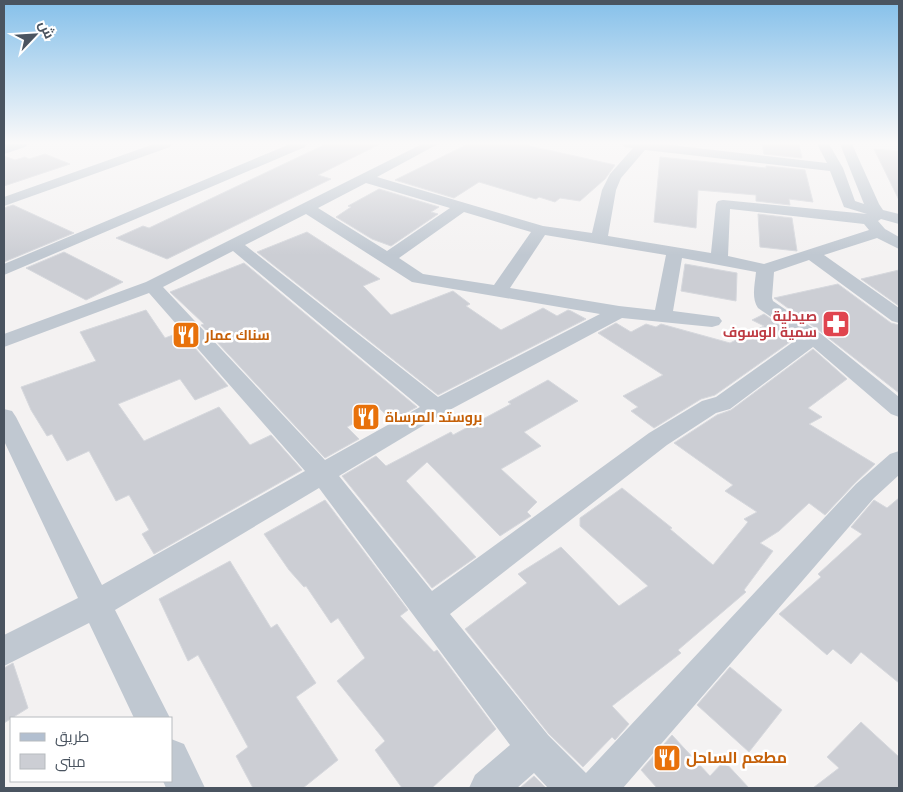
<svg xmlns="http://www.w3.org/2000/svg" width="903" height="792" font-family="'Varela Round',Cairo,sans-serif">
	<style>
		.building { fill: #ccced4; stroke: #d6d8dd }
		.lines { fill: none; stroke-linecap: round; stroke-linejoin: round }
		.minor { fill: #c0c8d1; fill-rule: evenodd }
		.major { fill: #b2bfd0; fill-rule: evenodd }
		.labels { text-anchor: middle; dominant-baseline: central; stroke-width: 5; stroke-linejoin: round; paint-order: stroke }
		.health-label { font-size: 14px; font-weight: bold; fill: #be3a42; stroke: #fff; text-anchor: end }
		.food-label { font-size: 14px; font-weight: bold; fill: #c56008; stroke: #fff; text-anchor: start }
		.near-food-label { font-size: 16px; font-weight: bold; fill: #c56008; stroke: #fff; text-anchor: start }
	</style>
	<rect width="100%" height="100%" fill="#f4f2f2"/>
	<path class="building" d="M326,144H380L318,175L331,179L167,259L116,238L143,226L149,228Z
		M468,144H521L615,165L605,179L580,201L560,198L555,202L539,197L536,199L479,182L454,198L395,180Z
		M762,144H799L802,158L764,154Z
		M874,149L899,151V200Z
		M45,154L70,164L4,186V156L15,160L25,157L29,159Z
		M660,157L766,168V166L805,170L813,202L789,199L790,205L756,201V195L698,190L696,228L654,222Z
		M379,189L439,207L431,212L438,214L391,246L372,239L336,217L351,207L348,206Z
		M13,205L74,233L4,262V208Z
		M758,214L792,218L797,251L760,247Z
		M307,232L380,279L363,286L391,315L453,291L470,304L466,306L501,330L543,308L557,316L568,310L571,311L586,319L438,395L257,252Z
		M64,252L123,282L86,300L26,268Z
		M244,263L417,407L392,420L380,409L347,427L359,439L325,458L201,325L204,324L170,292Z
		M685,264L737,273L736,301L681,291Z
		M899,270V306L861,279Z
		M838,284L891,323L899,325V393L821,332L774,298Z
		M146,310L165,338L181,332L228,386L195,400L180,379L118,404L144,441L219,407L250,445L271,435L302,470L154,554L142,534L149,530L129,495L116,501L89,451L67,461L52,434L47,436L31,410L21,387L96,361L80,332Z
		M764,314L797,337L715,395L701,399L654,428L631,411L638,407L623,396L663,375L598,333L616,323L631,332L646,324L656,327L661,324L730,343L764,326L752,320Z
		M813,349L847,379L808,408L822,417L809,424L875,464L855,483L825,515L809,503L779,531L760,543L773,551L744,590L746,592L678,650L681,653L612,706L629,724L615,740L612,737L583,767L549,734L465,629L527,583L518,574L561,547L619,606L648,586L580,526V518L622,488L672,528L670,529L713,565L748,522L744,519L757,512L725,491L733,485L674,443L717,415L731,410Z
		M548,380L578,401L524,432L541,446L501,469L537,502L527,512L531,516L500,536L427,462L406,481L476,557L432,588L342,476L376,456L386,466L451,432L453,435L511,404L508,402Z
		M899,498V683L861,652L851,664L833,649L827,655L779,614L821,577L818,574L862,534L851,527L874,500L887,508Z
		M325,500L408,610L400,616L434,652L437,650L496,729L432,788H402L375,750L385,741L337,681L365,658L338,618L331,623L306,586L304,587L289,570L264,534Z
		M230,561L271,628L277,624L316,683L296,697L338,760L303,788H253L236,756L248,747L198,655L188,661L159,599Z
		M13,663L28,708L4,723V668Z
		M730,667L782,710L749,752L697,705Z
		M861,722L899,757V788H813L839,768L827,757Z
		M672,735L710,776L724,761L749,788H657L641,770Z
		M534,776L546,788H520Z"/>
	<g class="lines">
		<path class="minor" d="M154,144H172L170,147L4,206V197Z
			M290,144H307L305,147L4,275V264Z
			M422,144H438L377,177L543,226L592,233L602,190L610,174L633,148L624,147L622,144H662L827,163L817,144H829L843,168L855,201L864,204L840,144H852L879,204L883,210L899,214V224L881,219L878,221L885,229L899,237V249L877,238L824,255L899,308V323L892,321L809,260L774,272L772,298L773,301L820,333L899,397V417L891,414L813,347L730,409L716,413L667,445L450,614L548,735L586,773L856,484L890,454L899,451V475L874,498L623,788H548L534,773L517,788H469L475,775L510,745L319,488L115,610L170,718H134L89,623L4,666V635L78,598L4,441V409L12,411L16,417L102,585L305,471L149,293L4,347V334L146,282ZM645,150L830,171L844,207L867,214L723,200L718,201L716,204L711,253L608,236L616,190L621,178ZM366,183L450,208L387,251L318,208ZM730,209L864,224L869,230L764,264L728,256ZM464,212L531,232L494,285L423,274L399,258ZM306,214L412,282L600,314L438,397L245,245ZM545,235L666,255L655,310L619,306L510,288ZM233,251L420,407L325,460L163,287ZM682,258L756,272C755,284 751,298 758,308L800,337L716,397L702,401L649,433L432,591L339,476L444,413L622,318L712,327L719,325L722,321L719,317L673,311Z
			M171,739L184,744L205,788H166L163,781H171Z"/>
		<path class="major" d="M4,144H28L25,147L4,154Z"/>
	</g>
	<linearGradient id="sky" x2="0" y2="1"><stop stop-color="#85c0ea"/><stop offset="0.56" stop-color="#faf9f9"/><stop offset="1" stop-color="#faf9f9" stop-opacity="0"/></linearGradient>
	<rect width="903" height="255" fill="url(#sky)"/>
	<defs>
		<symbol id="pharmacy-square" viewBox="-11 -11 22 22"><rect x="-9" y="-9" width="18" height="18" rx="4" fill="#e0444e" stroke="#fff"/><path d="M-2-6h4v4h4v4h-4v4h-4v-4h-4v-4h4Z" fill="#fff"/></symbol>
		<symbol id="restaurant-square" viewBox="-11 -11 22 22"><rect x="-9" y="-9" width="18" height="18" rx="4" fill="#e8710a" stroke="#fff"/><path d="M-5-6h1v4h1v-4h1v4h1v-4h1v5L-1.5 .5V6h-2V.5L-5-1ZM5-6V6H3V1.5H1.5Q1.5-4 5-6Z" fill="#fff"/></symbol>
	</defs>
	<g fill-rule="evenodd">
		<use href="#pharmacy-square" x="820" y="308" width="32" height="32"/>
		<use href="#restaurant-square" x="170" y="319" width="32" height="32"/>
		<use href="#restaurant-square" x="350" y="401" width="32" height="32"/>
		<use href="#restaurant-square" x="651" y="742" width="32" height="32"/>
	</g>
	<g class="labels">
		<g class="health-label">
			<text x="817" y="316">صيدلية<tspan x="817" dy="16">سمية الوسوف</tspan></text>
		</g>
		<g class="food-label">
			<text x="205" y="335">سناك عمار</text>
			<text x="385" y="417">بروستد المرساة</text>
		</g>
		<g class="near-food-label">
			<text x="686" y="758">مطعم الساحل</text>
		</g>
	</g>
	<rect width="903" height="792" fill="none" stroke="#4a5460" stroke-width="10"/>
	<rect x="10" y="717" width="162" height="65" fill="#ffffff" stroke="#b7bbbf"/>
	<rect x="20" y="733" width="25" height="8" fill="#b2bfd0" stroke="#b7bbbf"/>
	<text x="55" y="742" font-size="15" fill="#4a5460">طريق</text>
	<rect x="20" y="754" width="25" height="15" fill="#ccced4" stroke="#b7bbbf"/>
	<text x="55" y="767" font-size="15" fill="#4a5460">مبنى</text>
	<g transform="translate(35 35) rotate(65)" stroke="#ffffff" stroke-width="4" paint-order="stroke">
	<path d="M0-4L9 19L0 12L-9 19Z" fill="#4a5460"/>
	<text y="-8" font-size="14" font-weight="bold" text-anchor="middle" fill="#4a5460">ش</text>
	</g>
</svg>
